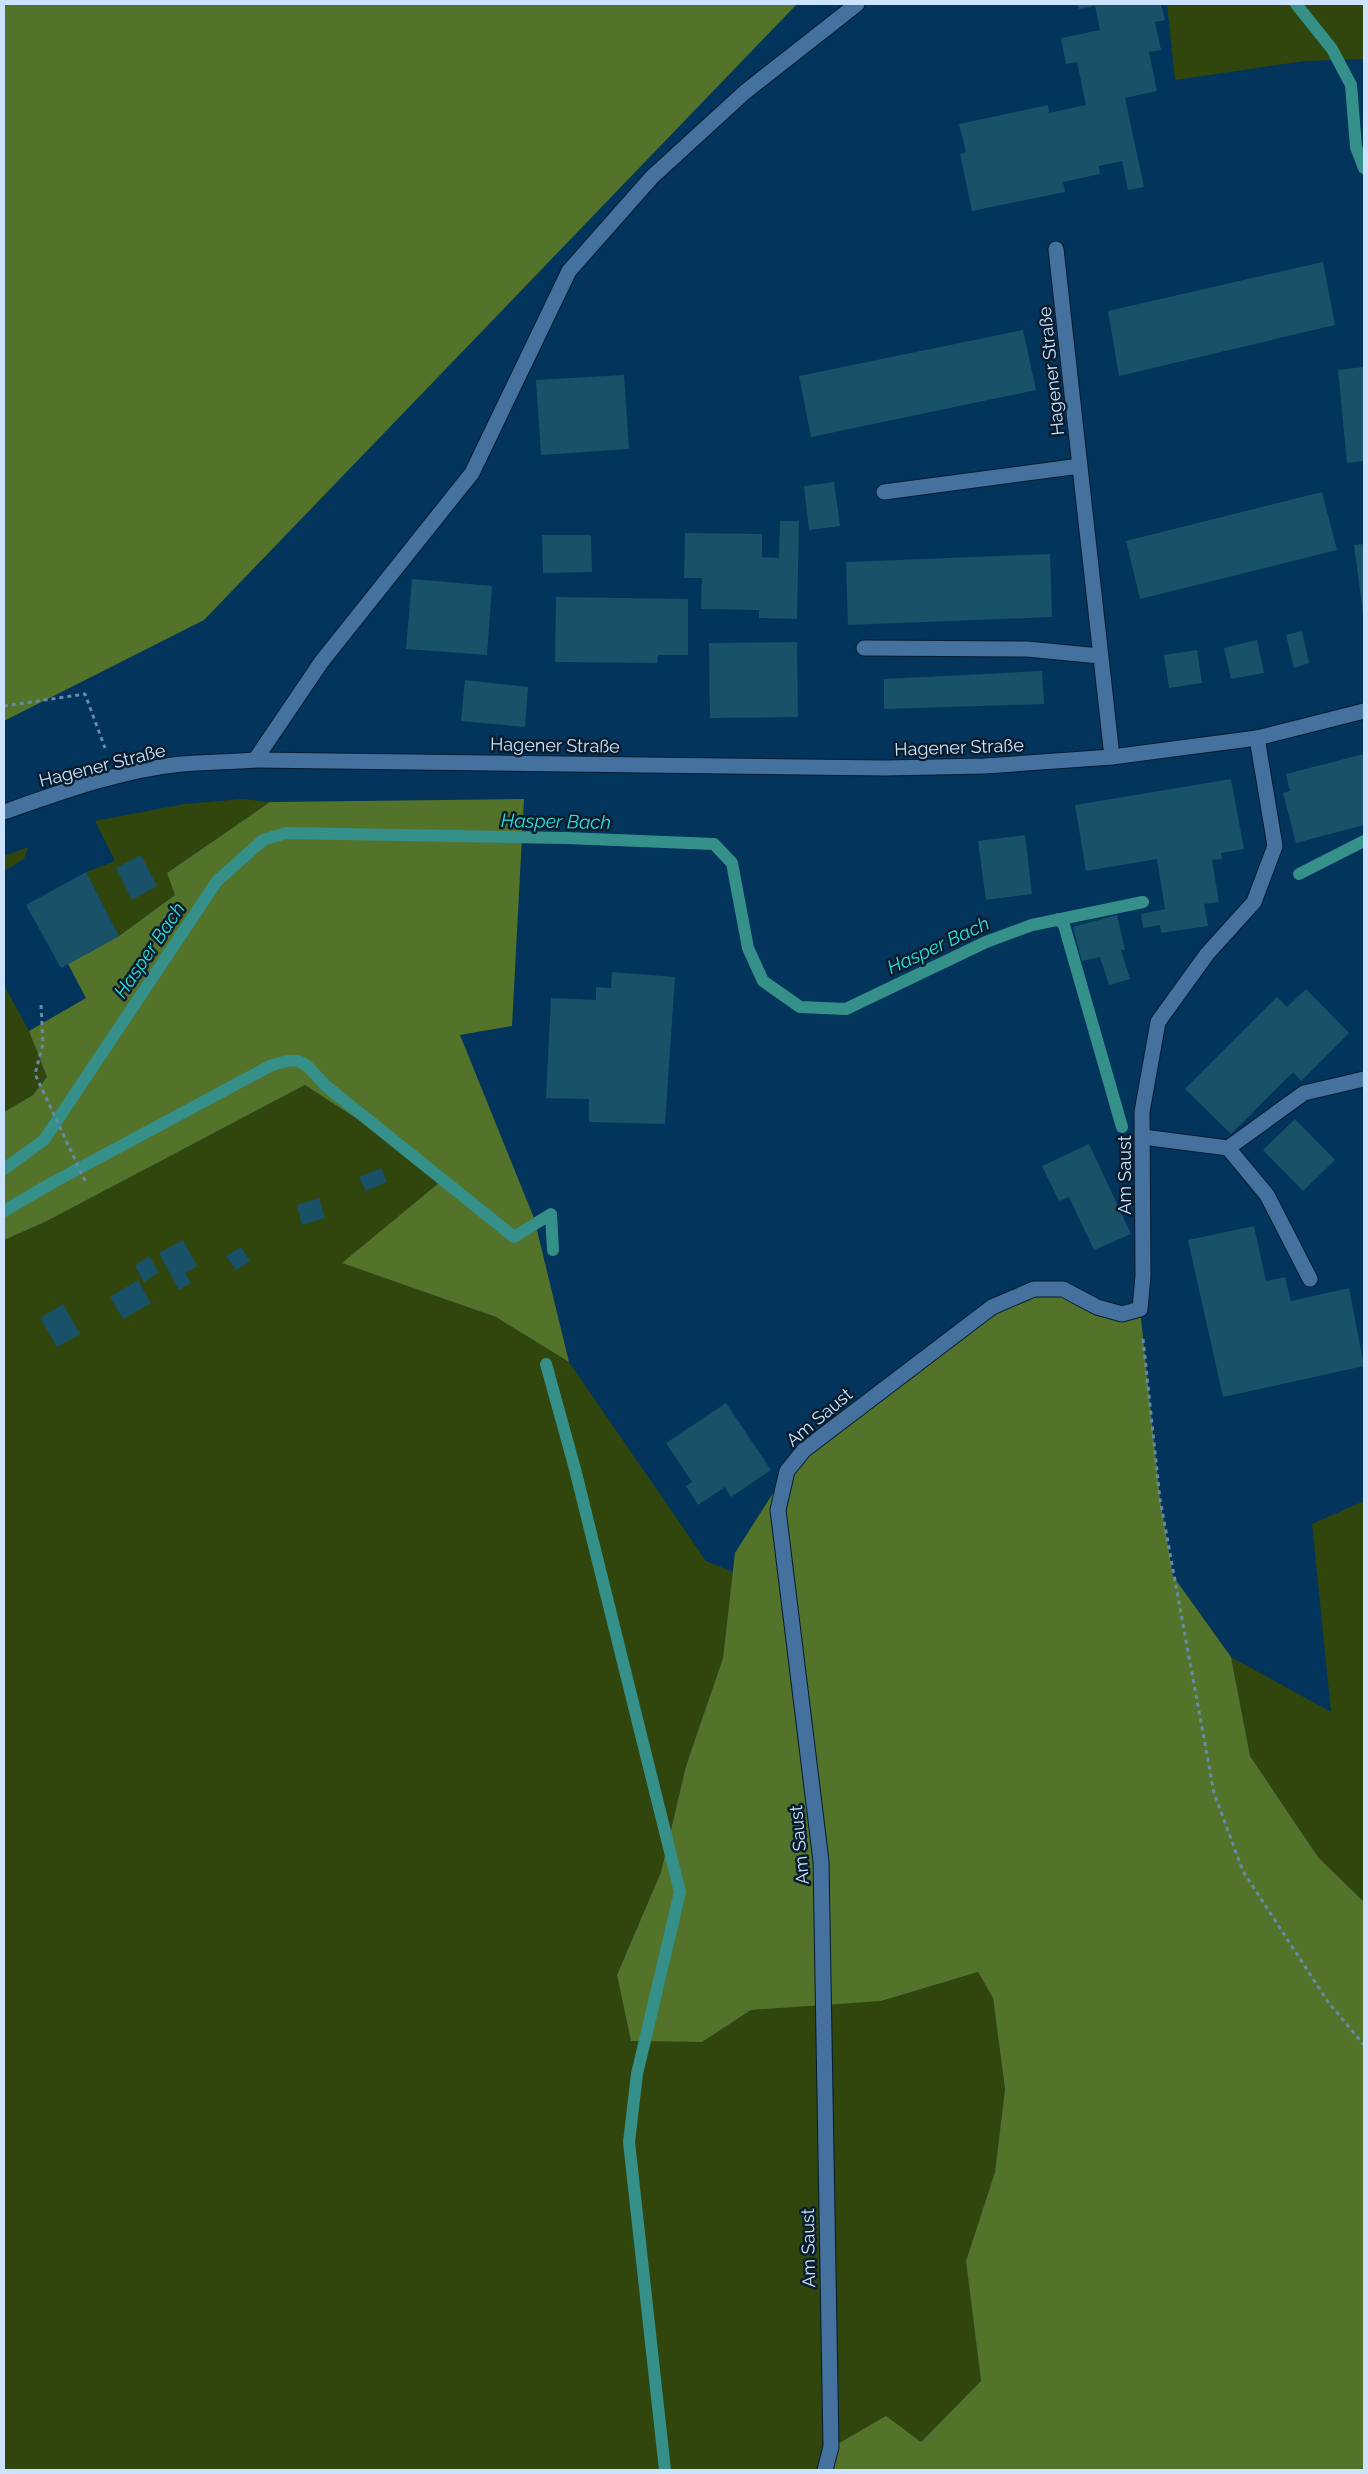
<svg xmlns="http://www.w3.org/2000/svg" width="1368" height="2474" font-family="Raleway,sans-serif">
	<style>
		.green { fill: #30460d }
		.forest { fill: #54732a }
		.lines { fill: none; stroke-linecap: round; stroke-linejoin: round }
		.stream { stroke: #35908a; stroke-width: 12 }
		.building { fill: #195168 }
		.lane-casing { stroke: #051c31; stroke-width: 17 }
		.street-casing { stroke: #051c31; stroke-width: 17 }
		.secondary-casing { stroke: #051c31; stroke-width: 17 }
		.path { stroke: #658aaa; stroke-width: 3; stroke-dasharray: 4 4; stroke-linecap: butt }
		.lane { stroke: #44719d; stroke-width: 15 }
		.street { stroke: #44719d; stroke-width: 15 }
		.secondary { stroke: #44719d; stroke-width: 15 }
		.labels { text-anchor: middle; dominant-baseline: central; stroke-width: 5; stroke-linejoin: round; paint-order: stroke }
		.street-label { font-size: 18px; fill: #cbe3fc; stroke: #091c2e }
		.water-label { font-size: 19px; font-style: italic; fill: #2be2d8; stroke: #091c2e }
	</style>
	<rect width="100%" height="100%" fill="#03345c"/>
	<path class="green" d="M1167,4H1364V59L1305,61L1175,80Z
		M243,799L270,802L167,873L175,895L119,936L86,872L115,861L95,821L184,804Z
		M28,847L24,859L4,871V856Z
		M4,985L29,1031L47,1077L33,1095L4,1112Z
		M305,1085L446,1177L343,1263L496,1317L569,1362L706,1561L733,1572L723,1658L686,1766L661,1872L617,1975L631,2041L702,2042L751,2010L815,2005L826,2447L820,2470H4V1240L45,1222Z
		M1364,1501V1902L1318,1857L1250,1756L1231,1657L1331,1712L1312,1524Z
		M978,1972L993,1998L1005,2089L995,2172L966,2261L981,2381L921,2442L836,2445L823,2004L881,2001Z"/>
	<path class="forest" d="M4,4H797L204,620L4,721Z
		M524,799L512,1026L460,1035L534,1218L569,1362L496,1317L342,1263L446,1177L305,1085L45,1222L4,1240V1112L33,1095L47,1077L29,1031L86,998L68,964L119,936L175,895L167,873L270,802Z
		M1063,1289L1097,1307L1140,1309L1160,1499L1173,1576L1231,1657L1250,1756L1318,1857L1364,1902V2470H829L836,2445L886,2416L921,2442L981,2381L966,2261L995,2172L1005,2089L993,1998L978,1972L881,2001L751,2010L702,2042L631,2041L617,1975L661,1872L686,1766L723,1658L735,1553L787,1471L992,1307Z"/>
	<g class="lines">
		<path class="stream" d="M1296,4L1332,49L1351,85L1356,147L1364,168
			M1299,874L1364,841
			M1058,919L1064,925L1122,1127
			M4,1169L44,1140L217,881L263,840L286,833L566,838L714,844L732,863L748,948L763,981L800,1007L846,1009L986,942L1032,925L1143,902
			M4,1211L50,1184L270,1066C303,1054 303,1062 326,1086L514,1237L551,1214L553,1250
			M546,1364L575,1469L680,1892L637,2074L629,2142L665,2470"/>
	</g>
	<path class="building" d="M1077,4H1161L1165,20L1155,22L1161,50L1149,52L1157,91L1125,98L1144,187L1128,190L1122,161L1099,166L1100,174L1063,182L1065,192L972,211L960,154L966,152L959,124L1048,105L1049,113L1086,105L1077,62L1066,64L1061,38L1100,30L1095,6L1079,9Z
		M1323,262L1335,325L1119,376L1108,311Z
		M1023,330L1036,390L811,437L799,376Z
		M1364,367V461L1347,463L1338,370Z
		M624,375L629,449L541,455L536,380Z
		M834,482L840,526L809,530L804,486Z
		M1322,492L1337,550L1140,599L1126,541Z
		M780,521H799L797,619L759,618V610L701,609L702,578H684L685,533L762,534V557L779,558Z
		M542,535H591L592,572L543,573Z
		M1364,544V613H1363L1354,545Z
		M1050,554L1052,617L848,625L846,562Z
		M412,579L492,586L487,655L406,649Z
		M556,597L688,599V655H658L657,663L555,662Z
		M1302,631L1309,663L1294,668L1286,635Z
		M1257,640L1264,673L1231,679L1224,648Z
		M797,642L798,717L710,718L709,643Z
		M1197,650L1202,683L1169,688L1164,655Z
		M1042,671L1044,704L884,709V679Z
		M465,680L528,687L525,727L461,721Z
		M1364,754V825L1296,843L1283,793L1290,791L1286,774Z
		M1231,779L1244,849L1221,853L1222,859L1212,860L1219,902L1204,904L1208,926L1161,933L1160,925L1143,928L1141,914L1165,909L1157,859L1086,871L1075,805Z
		M1025,835L1032,894L986,900L978,841Z
		M141,855L157,886L132,900L116,868Z
		M86,872L119,936L61,968L26,905Z
		M1117,915L1125,950H1121L1130,979L1109,985L1100,957L1082,961L1073,927Z
		M612,972L675,977L665,1124L589,1122V1099L546,1098L551,998L596,1000V987L611,988Z
		M1306,989L1349,1033L1301,1081L1293,1072L1231,1134L1185,1089L1277,997L1287,1007Z
		M1295,1119L1335,1160L1303,1191L1263,1150Z
		M1089,1144L1131,1234L1094,1250L1069,1197L1059,1201L1042,1166Z
		M381,1168L387,1182L366,1191L359,1177Z
		M319,1198L325,1218L302,1225L297,1205Z
		M1254,1226L1266,1281L1285,1277L1291,1301L1349,1288L1364,1366L1223,1397L1188,1240Z
		M183,1240L197,1266L185,1273L191,1283L179,1290L159,1253Z
		M241,1247L250,1261L236,1270L226,1256Z
		M149,1256L159,1272L144,1282L135,1266Z
		M138,1280L151,1303L123,1319L110,1297Z
		M63,1304L80,1334L57,1347L40,1318Z
		M726,1403L771,1470L731,1497L725,1487L698,1505L686,1486L692,1482L666,1443Z"/>
	<g class="lines">
		<defs>
			<path id="lane" d="M1056,249L1112,757
				M884,492L1080,466
				M864,648L1027,649L1100,656
				M255,760L322,661L472,473L569,271L652,177L745,92L857,4
				M1143,1137L1228,1148L1267,1195L1310,1279
				M1228,1148L1304,1093L1364,1079"/>
			<path id="street" d="M825,2470L831,2447L821,1861L778,1510L787,1471L804,1450L992,1307L1034,1289H1063L1097,1307L1122,1314L1140,1309L1143,1276L1142,1112L1158,1022L1207,954L1254,902L1275,846L1257,738"/>
			<path id="secondary" d="M4,812C61,792 121,770 182,764C206,762 231,762 255,760L885,768L985,766L1112,757L1257,738L1364,711"/>
		</defs>
		<use href="#lane" class="lane-casing"/>
		<use href="#street" class="street-casing"/>
		<use href="#secondary" class="secondary-casing"/>
		<path class="path" d="M4,706L85,694L105,748
			M41,1005L43,1044L35,1074L86,1183
			M1143,1339L1160,1499L1214,1793L1243,1871L1328,2002L1364,2045"/>
		<use href="#lane" class="lane"/>
		<use href="#street" class="street"/>
		<use href="#secondary" class="secondary"/>
	</g>
	<g class="labels">
		<g class="street-label">
			<text transform="translate(1051 371) rotate(-96)">Hagener Straße</text>
			<text transform="translate(555 745) rotate(1)">Hagener Straße</text>
			<text transform="translate(959 747) rotate(-2)">Hagener Straße</text>
			<text transform="translate(102 765) rotate(-14)">Hagener Straße</text>
			<text transform="translate(1124 1175) rotate(-90)">Am Saust</text>
			<text transform="translate(819 1417) rotate(-40)">Am Saust</text>
			<text transform="translate(799 1845) rotate(-95)">Am Saust</text>
			<text transform="translate(808 2248) rotate(-91)">Am Saust</text>
		</g>
		<g class="water-label">
			<text transform="translate(556 821) rotate(1)">Hasper Bach</text>
			<text transform="translate(938 945) rotate(-25)">Hasper Bach</text>
			<text transform="translate(149 950) rotate(-56)">Hasper Bach</text>
		</g>
	</g>
	<rect width="1368" height="2474" fill="none" stroke="#cbe3fc" stroke-width="10"/>
</svg>
